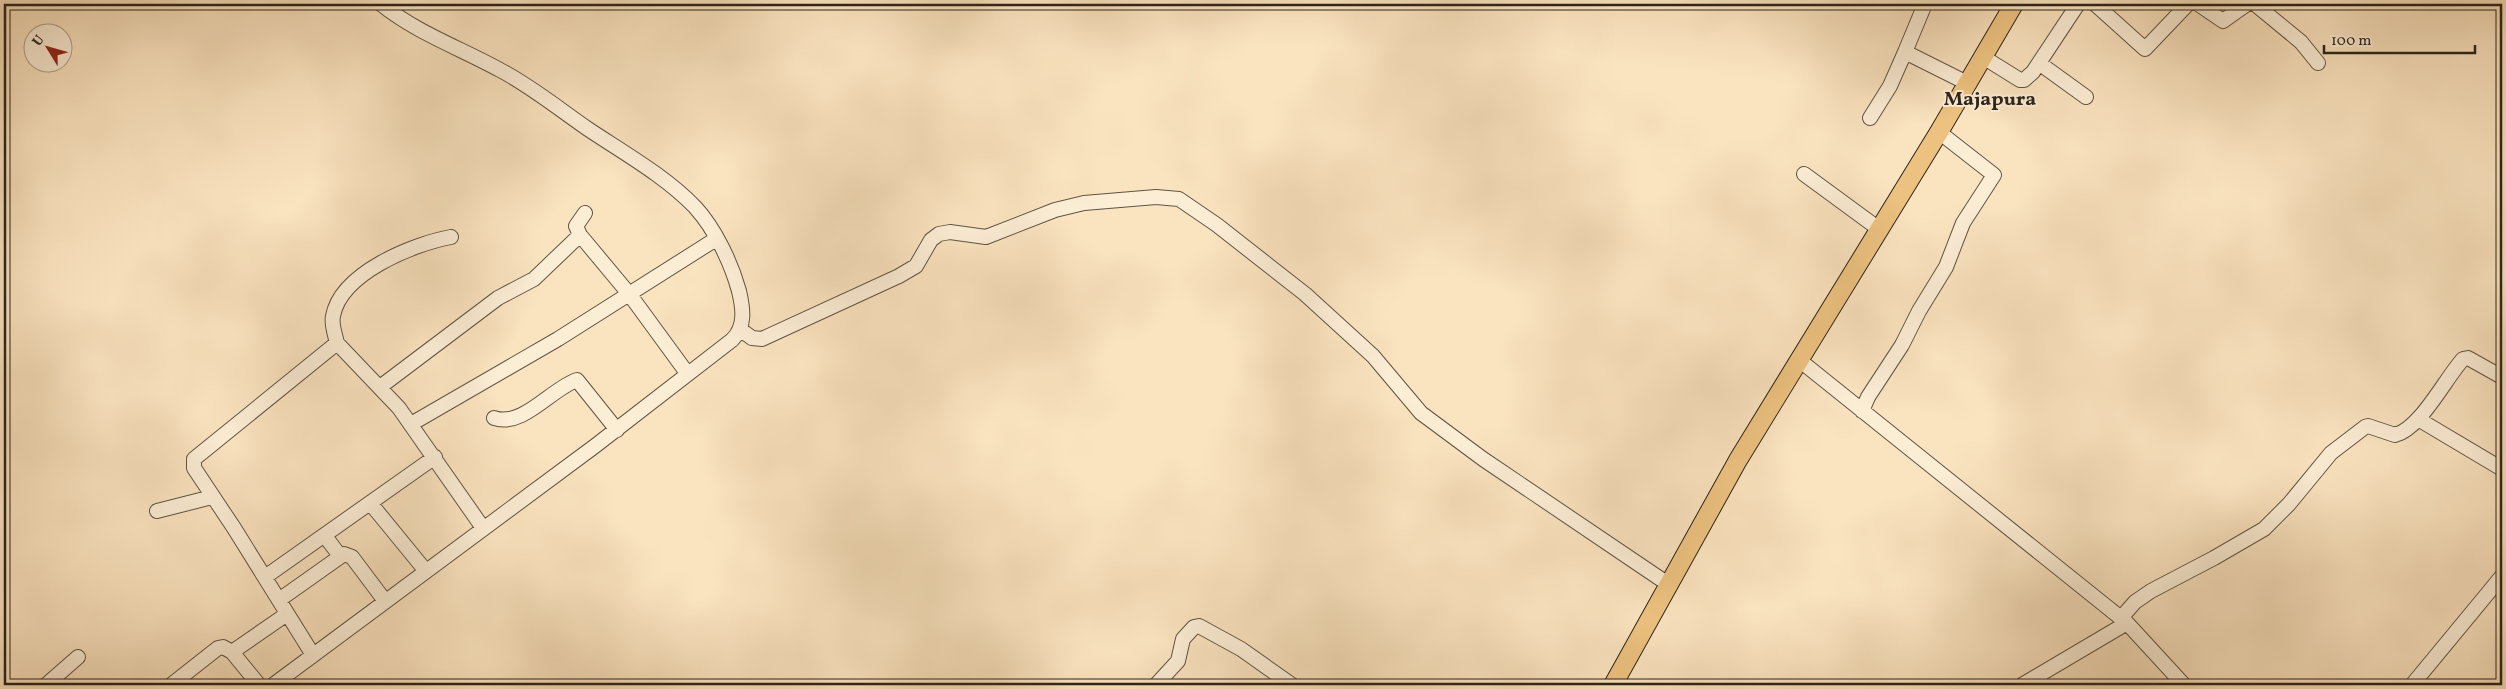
<svg xmlns="http://www.w3.org/2000/svg" width="2506" height="689" font-family="Vollkorn,serif">
	<style>
		.lines { fill: none; stroke-linecap: round; stroke-linejoin: round }
		.minor-casing { stroke: #605444; stroke-width: 16 }
		.major-casing { stroke: #2d241b; stroke-width: 20 }
		.minor { stroke: #fcedd5; stroke-width: 14 }
		.major { stroke: #edc280; stroke-width: 18 }
		.labels { text-anchor: middle; dominant-baseline: central; stroke-width: 4; stroke-linejoin: round; paint-order: stroke }
		.quarter-label { font-size: 20px; font-weight: bold; fill: #2d241b; stroke: #fcedd5 }
	</style>
	<rect width="100%" height="100%" fill="#fae3bf"/>
	<filter id="stains"><feTurbulence type="fractalNoise" baseFrequency=".004" numOctaves="4"/><feColorMatrix values="0 0 0 0 .2 0 0 0 0 .09 0 0 0 0 .02 0 0 0 .5 -.17"/></filter>
	<radialGradient id="worn" r=".72"><stop offset=".6" stop-color="#630" stop-opacity="0"/><stop offset="1" stop-color="#630" stop-opacity=".3"/></radialGradient>
	<g class="lines">
		<defs>
			<path id="minor" d="M1925,4L1905,52L1967,83
				M2095,4L2145,49L2188,4
				M2198,4L2223,21L2247,4
				M2255,4L2301,42L2318,63
				M1983,57L2020,80H2024L2033,72L2078,4
				M2039,63L2086,97
				M1870,118L1890,86L1905,52
				M1804,174L1879,229
				M585,213L576,226L580,235L630,295L687,373
				M741,330L752,338L762,339L899,276L916,266L931,240L939,234L950,232L986,237L1055,210L1084,203L1156,197L1179,199L1217,225L1305,294L1373,356L1421,413L1483,459L1668,584
				M337,343L399,408L483,528
				M1798,359L2127,623L2184,685
				M380,387L498,298L534,279L580,235
				M1862,411L1868,397L1902,345L1919,311L1946,267L1963,223L1994,175L1939,132
				M494,418C523,428 552,388 577,380L617,430
				M2418,419L2502,469
				M411,424L558,339L716,239
				M371,504L425,570
				M157,511L212,497
				M325,536L340,556
				M265,577L435,457
				M279,600L344,554L352,557L385,601
				M2121,618L2135,602L2151,591L2214,558L2264,529L2289,504L2331,453L2365,427L2368,426L2395,435C2420,429 2445,379 2463,359L2468,358L2502,377
				M232,652L259,685
				M313,655L234,528L194,468V459L337,343C335,334 331,324 333,316C341,273 413,244 451,237
				M46,685L78,657
				M171,685L218,648L223,647L232,652L287,614
				M273,685L595,446L732,340C746,327 743,308 739,291C731,262 715,229 695,207C665,176 624,153 588,129C559,109 531,86 500,70C460,48 417,33 381,4
				M1156,685L1178,661L1183,639L1194,627L1199,626L1241,649L1292,685
				M2022,685L2127,623
				M2412,685L2502,576"/>
			<path id="major" d="M1613,685L1738,460L1939,132L2014,4"/>
		</defs>
		<use href="#minor" class="minor-casing"/>
		<use href="#major" class="major-casing"/>
		<use href="#minor" class="minor"/>
		<use href="#major" class="major"/>
	</g>
	<g class="labels">
		<g class="quarter-label">
			<text x="1990" y="100">Majapura</text>
		</g>
	</g>
	<rect width="2506" height="689" fill="none" stroke="#fae3bf" stroke-width="20"/>
	<rect x="5" y="5" width="2496" height="679" fill="none" stroke="#2d241b" stroke-width="2.5"/>
	<rect x="10" y="10" width="2486" height="669" fill="none" stroke="#2d241b"/>
	<g transform="translate(48 48) rotate(307)"><circle r="24" fill="#fcedd5" stroke="#a99d8b"/>
	<path d="M0-4L9 19L0 12L-9 19Z" fill="#8f2418"/>
	<text y="-8" font-size="14" font-weight="bold" text-anchor="middle" fill="#2d241b">U</text>
	</g>
	<path d="M2324 45v8h151v-8" fill="none" stroke="#2d241b" stroke-width="2.5"/>
	<text x="2331" y="45" font-size="15" fill="#2d241b" stroke="#fcedd5" stroke-width="4" paint-order="stroke">100 m</text>
	<rect width="100%" height="100%" filter="url(#stains)"/>
	<rect width="100%" height="100%" fill="url(#worn)"/>
</svg>
